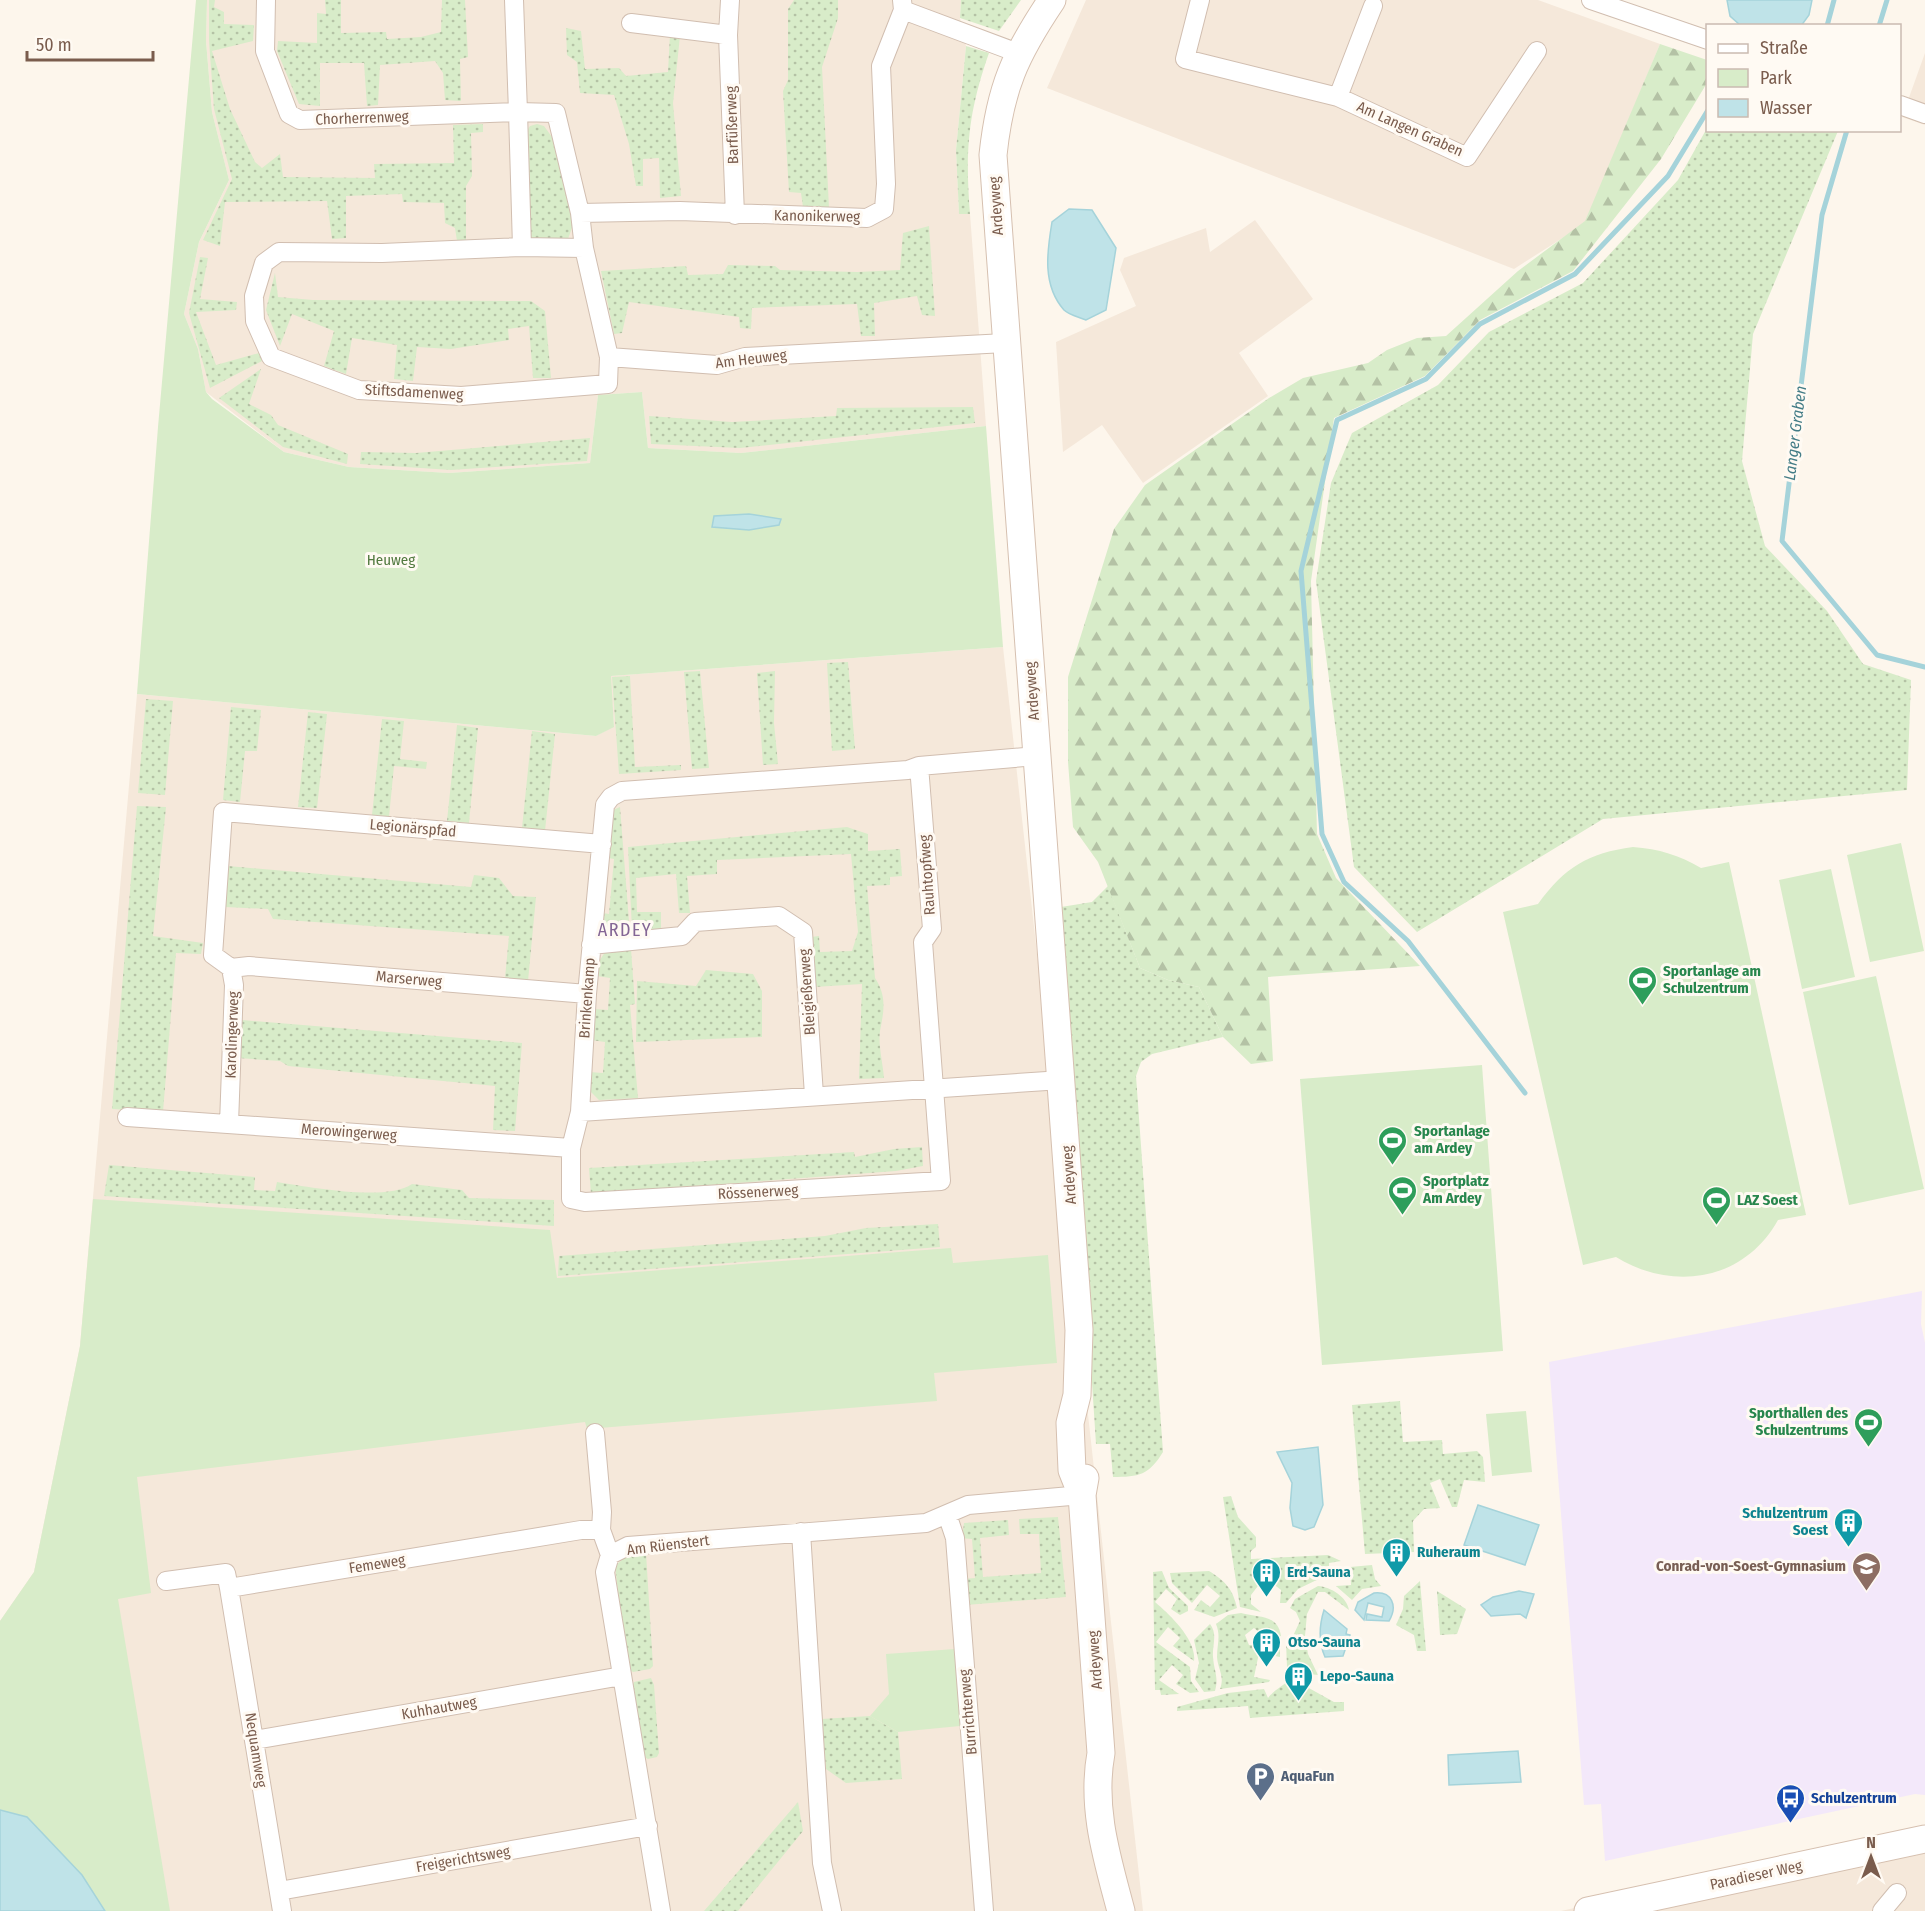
<svg xmlns="http://www.w3.org/2000/svg" width="1925" height="1911" font-family="'Fira Sans Condensed',sans-serif">
	<style>
		.residential { fill: #f5e8da }
		.education { fill: #f3e8fa }
		.grass { fill: url(#grass-dots) }
		.forest { fill: url(#forest-firs) }
		.park { fill: #d8ecc9 }
		.water { fill: #bfe3e8; stroke: #a5d3da; stroke-width: 1.5 }
		.lines { fill: none; stroke-linecap: round; stroke-linejoin: round }
		.stream { stroke: #a5d3da; stroke-width: 5 }
		.street-casing { stroke: #d1beb0; stroke-width: 20 }
		.secondary-casing { stroke: #d6c0b0; stroke-width: 29 }
		.street { stroke: #fff; stroke-width: 18 }
		.secondary { stroke: #fff; stroke-width: 27 }
		.labels { text-anchor: middle; dominant-baseline: central; stroke-width: 6; stroke-linejoin: round; paint-order: stroke }
		.street-label { font-size: 15px; fill: #7a5c4d; stroke: #fffaf3 }
		.park-label { font-size: 15px; fill: #537a41; stroke: #fffaf3 }
		.leisure-label { font-size: 15px; font-weight: bold; fill: #27864d; stroke: #fffaf3; text-anchor: start }
		.culture-label { font-size: 15px; font-weight: bold; fill: #0d838f; stroke: #fffaf3; text-anchor: start }
		.education-label { font-size: 15px; font-weight: bold; fill: #785e54; stroke: #fffaf3; text-anchor: end }
		.service-label { font-size: 15px; font-weight: bold; fill: #4e5e75; stroke: #fffaf3; text-anchor: start }
		.transit-label { font-size: 15px; font-weight: bold; fill: #164399; stroke: #fffaf3; text-anchor: start }
		.water-label { font-size: 16px; font-style: italic; fill: #437c86; stroke: #fffaf3 }
		.quarter-label { font-size: 18px; letter-spacing: 1.5px; fill: #846695; stroke: #fffaf3 }
	</style>
	<defs>
		<pattern id="grass-dots" width="8" height="8" patternUnits="userSpaceOnUse" patternTransform="scale(1.5)"><rect width="8" height="8" fill="#d8ecc9"/><path d="M2 2h.1M6 6h.1" fill="none" stroke="#b4c2a5" stroke-width="1.8" stroke-linecap="round"/></pattern>
		<pattern id="forest-firs" width="22" height="20" patternUnits="userSpaceOnUse" patternTransform="scale(1.5)"><rect width="22" height="20" fill="#d8ecc9"/><path d="M5 1l3.5 6h-7zM16 11l3.5 6h-7z" fill="#b4c2a5"/></pattern>
	</defs>
	<rect width="100%" height="100%" fill="#fdf6ec"/>
	<path class="residential" d="M207,0H961L960,18L966,46L956,150L959,214H970L986,426L741,453L648,448L642,392L598,395L590,463L449,473L349,467L284,452L206,392L198,349L184,314L199,242L229,180L212,112L206,41Z
		M1086,0H1538L1660,44L1586,223L1514,269L1047,88Z
		M1925,53V125L1902,117Z
		M1255,220L1313,299L1239,353L1268,396L1143,483L1102,425L1063,452L1056,342L1136,306L1120,270L1124,258L1206,228L1210,252Z
		M1003,647L1143,1911H0V1621L34,1572L80,1346L137,694L596,736L614,726L610,676Z
		M1925,1829V1911H1561Z"/>
	<path class="education" d="M1922,1291L1921,1324L1925,1343V1795L1915,1794L1605,1861L1601,1804L1584,1805L1549,1362Z"/>
	<path class="grass" d="M209,0H215L214,7L224,12V24L254,25L253,41L212,51L230,109L255,162L262,168L280,154L283,177L375,178L374,164L454,163L453,125L483,124V132L471,133L472,176L466,186V242L457,241L455,228L445,223L444,203L403,202L402,194L346,196V238L332,239L327,201L225,202L220,246L203,240L232,179L214,109L209,41Z
		M325,0H341V33L386,32L387,39L421,37L441,32L442,0H465L468,57L460,59L461,101L445,100L443,73L435,61L380,65L378,105L367,106L364,63H320V106L299,104L277,51L278,41L317,43V13L326,14Z
		M794,0H838V18L822,67L829,208L803,207L801,193L789,192L783,91L788,80V9Z
		M961,0H1021L999,31L960,18Z
		M566,28L581,31L585,69L619,68L626,76L668,72L670,34L680,36L673,103L681,196L660,198L659,158L643,159V186H636L629,144L614,95L580,93L577,62L567,55Z
		M966,46L989,53C968,113 965,151 970,214H959L956,150Z
		M537,124L544,126L560,148L573,225L568,239L528,238L526,132L530,126Z
		M1707,128L1838,131L1753,334L1742,461L1765,546L1827,611L1863,664L1911,680L1907,790L1603,819L1417,932L1354,867L1316,581L1331,483L1352,433L1438,385L1489,332L1583,283L1678,180Z
		M929,226L935,316L922,315L917,296L874,303L875,336H861L857,304L752,308L751,329L740,328L739,317L629,302L622,333L614,334L601,271L686,266L688,275L723,274L728,265L775,266L780,270L857,272L900,270L903,233Z
		M200,257L208,258L200,299L237,302L236,310L196,312L216,365L259,353L262,361L210,388L189,313Z
		M275,273L278,297L313,300L531,301L545,311L551,378H533L529,326L508,329L509,340L451,349L417,347L413,381L394,379L397,345L352,338L346,374L324,366L334,331L292,314L280,346L266,310Z
		M261,369L249,404L271,415L278,425L348,454L347,464L283,447L219,398Z
		M973,407L975,423L740,448L651,444L649,416L732,422L836,416L837,408Z
		M590,438L587,461L451,470L360,464L361,452L416,453Z
		M848,662L855,749L832,751L827,663Z
		M700,671L709,768L692,769L684,672Z
		M775,671L774,723L778,764L763,765L757,673Z
		M630,676L635,767L681,765V770L619,774L612,677Z
		M146,699L173,701L165,795L138,793Z
		M231,707L261,710L257,751H245L240,802L223,800Z
		M308,712L327,714L317,808L298,807Z
		M382,719L404,721L400,759L427,762L426,769L394,766L389,817L372,815Z
		M457,725L478,728L469,823L447,821Z
		M532,731L555,734L545,831L522,828Z
		M137,806L166,807L153,936L203,943L201,954L176,953L163,1112L112,1109Z
		M620,807L630,934L613,935L604,928L603,913L609,914L614,859L608,858L613,810Z
		M847,827L868,834V851L900,849L902,876L890,877V885L867,886L875,978C887,996 884,1011 880,1031C878,1045 883,1064 884,1078L859,1079L862,984L814,987L811,937L819,936L820,952L852,951L858,932L851,854L717,860V874L687,876L690,913H679L676,874L636,878L637,912H661V930H632L628,847Z
		M228,866L471,887L474,875L499,878L513,896L536,897L528,981L505,978L509,936L273,919L268,909L225,907Z
		M1108,886L1140,968L1168,980L1199,987L1223,1037L1152,1054L1141,1062L1136,1076L1163,1452C1149,1475 1139,1477 1113,1477L1110,1444H1096L1061,907L1092,902Z
		M631,949L635,1004L630,1005L638,1098L599,1100L590,1091L589,1072L603,1073L605,1042L591,1040L594,1009L608,1010L610,978L597,976L598,963L605,952Z
		M706,970L753,974L762,991V1037L636,1042L637,981L696,986Z
		M242,1020L522,1043L515,1131L493,1130L495,1086L288,1066L280,1061L238,1058Z
		M922,1147L923,1166L896,1171L591,1194L589,1168L854,1152L855,1157L894,1149Z
		M109,1165L255,1177L254,1190L275,1191L277,1182C310,1187 386,1202 412,1184L462,1190L469,1198L554,1200V1226L104,1196Z
		M938,1224L940,1247L558,1276L559,1256L825,1236L866,1228Z
		M1400,1401L1403,1442L1442,1440L1443,1454L1477,1451L1483,1457L1485,1482L1464,1480L1457,1507H1452L1440,1479L1430,1483L1440,1508L1424,1509L1413,1521L1414,1552L1365,1554L1352,1405Z
		M1231,1496L1238,1517L1256,1537V1547L1251,1551V1559L1328,1555L1341,1561L1329,1563V1574L1298,1589L1286,1603H1280L1281,1590L1270,1581L1261,1582L1251,1595V1604L1261,1612L1240,1607L1223,1497Z
		M1058,1517L1066,1597L966,1605L963,1579L975,1578L972,1539L960,1538L959,1532L963,1531L964,1523L1008,1520L1009,1535L980,1538L983,1577L1041,1573L1039,1534H1020L1019,1519Z
		M630,1553H646L653,1666L650,1669L633,1672L627,1668L615,1566Z
		M1372,1565L1375,1579L1381,1586L1362,1589L1352,1600L1336,1586L1351,1585L1350,1567Z
		M1162,1571L1169,1588L1188,1606V1611L1180,1615L1171,1609L1177,1599L1166,1589L1155,1602C1170,1615 1197,1640 1194,1661L1173,1646L1180,1638L1168,1627L1156,1642L1190,1667L1191,1681L1199,1692L1190,1693L1176,1684L1183,1675L1172,1665L1159,1680L1179,1694L1161,1695L1160,1690H1155L1153,1572Z
		M1209,1571C1225,1581 1233,1589 1237,1608L1214,1617L1194,1610L1201,1600L1210,1607L1220,1596L1207,1585L1192,1603L1172,1583L1170,1573Z
		M1420,1581L1426,1651H1417L1414,1635L1396,1625L1403,1609L1404,1596Z
		M1318,1586C1331,1587 1347,1597 1349,1610L1325,1592H1318L1307,1614L1305,1636H1293L1300,1621L1296,1612L1290,1608L1295,1599Z
		M1437,1591L1466,1609L1457,1634L1440,1635Z
		M1241,1613C1259,1618 1278,1614 1281,1636L1267,1639L1254,1628L1245,1635L1249,1645H1260L1261,1640L1272,1643L1280,1638V1657L1259,1653L1254,1677L1270,1680L1269,1682L1220,1689C1225,1676 1218,1670 1217,1657C1217,1645 1221,1636 1216,1624L1228,1615Z
		M1210,1624C1218,1634 1212,1646 1213,1657C1214,1671 1219,1677 1215,1691L1204,1692L1195,1679L1199,1663L1194,1640Z
		M1286,1642H1306L1308,1654L1318,1675L1292,1672L1287,1667Z
		M1292,1677L1305,1680L1307,1687L1334,1702H1344V1711L1250,1718L1248,1706L1177,1711V1707L1228,1693L1264,1689L1268,1698C1275,1689 1285,1685 1292,1677Z
		M651,1678L654,1685L659,1753L657,1757L648,1759L644,1757L632,1687L634,1682Z
		M870,1716L898,1732L902,1779L846,1783L826,1769L821,1719Z
		M798,1802L803,1831L738,1911H704Z"/>
	<path class="forest" d="M1660,44L1707,60V83L1661,159L1573,271L1480,320L1425,376L1334,418L1311,581L1317,834L1336,878L1420,966L1268,977L1273,1061L1251,1064L1223,1037L1199,987L1168,980L1140,968L1098,862L1073,827L1068,762V677L1114,529L1145,485L1269,398L1303,378L1368,363L1387,350L1417,338L1446,336L1518,271L1585,221Z"/>
	<path class="park" d="M196,0H207L206,41L212,112L229,180L199,242L184,314L198,349L206,392L212,399L284,452L349,467L449,473L590,463L598,395L642,392L648,448L741,453L986,426L1003,647L611,676L614,727L596,736L137,694L158,427Z
		M1901,843L1924,951L1870,962L1847,855Z
		M1633,847C1659,849 1679,855 1701,868L1729,862L1806,1215L1778,1220C1744,1281 1673,1292 1616,1257L1583,1265L1503,912L1538,904C1565,867 1588,853 1633,847Z
		M1831,869L1855,977L1802,989L1779,880Z
		M1876,976L1924,1189L1849,1205L1803,992Z
		M1482,1065L1503,1351L1322,1365L1300,1079Z
		M93,1199L550,1230L557,1278L951,1248L953,1263L1048,1255L1057,1363L934,1373L937,1401L587,1429L585,1422L137,1477L151,1593L118,1599L170,1911H0V1621L34,1572L80,1346Z
		M1526,1411L1532,1472L1492,1476L1486,1414Z
		M955,1649L960,1726L898,1732L870,1716L889,1694L886,1654Z"/>
	<path class="water" d="M1727,0H1812L1809,15L1801,26L1740,25L1730,16Z
		M1069,209L1092,210L1116,248L1106,310L1086,320C1079,317 1069,315 1064,310C1042,285 1047,252 1052,222Z
		M749,514L781,519L779,525L749,530L712,527L714,516Z
		M1318,1447L1323,1505L1314,1527L1305,1530L1293,1526L1290,1508L1292,1483L1277,1452Z
		M1478,1505L1539,1525L1525,1565L1464,1545Z
		M1519,1591L1534,1594L1526,1618L1520,1614L1491,1616L1481,1605L1493,1597Z
		M1374,1593C1392,1591 1398,1606 1389,1621L1366,1620L1367,1614L1382,1617L1384,1607L1368,1603L1364,1620L1355,1610L1358,1602Z
		M1324,1610L1347,1629L1346,1634L1350,1635L1343,1656L1325,1657C1318,1641 1319,1626 1324,1610Z
		M1518,1751L1521,1782L1449,1785L1448,1755Z
		M0,1810L27,1817L82,1875L105,1911H0Z"/>
	<g class="lines">
		<path class="stream" d="M1827,26L1834,0
			M1879,26L1887,0
			M1847,130L1822,215L1782,541L1877,655L1925,667
			M1525,1093L1408,941L1344,882L1322,834L1301,571L1337,420L1426,379L1480,324L1575,274L1668,176L1708,110"/>
		<defs>
			<path id="street" d="M266,0L265,51L289,114L300,120L518,112L514,0
				M902,0L903,10L1018,53
				M1200,0L1185,59L1338,97L1467,157L1537,51
				M1591,0L1708,40
				M631,23L728,35L730,0
				M728,35L735,215
				M1338,97L1373,6
				M1900,105L1925,114
				M580,213L680,211L867,218L884,209L886,184L881,66L903,10
				M522,247L382,253L279,252L264,263L254,296L255,321L271,357L359,390L461,396L608,384L609,357
				M584,248L522,247L518,112L556,113L580,213L584,248L609,357L717,365L745,357L1005,343
				M919,766L932,929L923,942L941,1181L585,1202L571,1199V1148L580,1112L587,994L605,805L611,797L622,791L908,770L919,766L1037,756
				M591,945L682,936L695,922L779,916L803,932L814,1095
				M231,968L249,966L587,994
				M580,1112L1062,1080
				M127,1117L571,1148
				M229,1124L234,985L231,968L213,955L223,812L602,844
				M595,1433L602,1512L601,1530
				M947,1514L955,1538L984,1911
				M801,1532L822,1863L832,1911
				M166,1581L226,1573L229,1588L581,1530H601L610,1555
				M229,1588L282,1911
				M255,1740L622,1676
				M279,1891L648,1826
				M661,1911L605,1572L610,1555L628,1546L926,1523L968,1505L1082,1495
				M1882,1911L1897,1893"/>
			<path id="secondary" d="M1052,0C1015,55 1000,88 993,155L1079,1330L1077,1395L1070,1423L1072,1470L1082,1495
				M1085,1478L1082,1495L1101,1753C1091,1808 1107,1858 1121,1911
				M1588,1911L1925,1839"/>
		</defs>
		<use href="#street" class="street-casing"/>
		<use href="#secondary" class="secondary-casing"/>
		<use href="#street" class="street"/>
		<use href="#secondary" class="secondary"/>
	</g>
	<defs>
		<symbol id="stadium-pin" viewBox="-11 -11 22 30"><path d="M0 17L-7.5 6A9.5 9.5 0 1 1 7.5 6Z" fill="#2e9e5b" stroke="#fffaf3"/><path d="M0-5a6.5 5 0 1 0 0 10a6.5 5 0 1 0 0-10ZM-3.5-1.8h7v3.6h-7Z" fill="#fff"/></symbol>
		<symbol id="building-pin" viewBox="-11 -11 22 30"><path d="M0 17L-7.5 6A9.5 9.5 0 1 1 7.5 6Z" fill="#0f9aa8" stroke="#fffaf3"/><path d="M-4-6H4V6H1V3H-1V6H-4ZM-2.5-4.3h1.7v1.8h-1.7ZM.8-4.3h1.7v1.8H.8ZM-2.5-1h1.7V.8h-1.7ZM.8-1h1.7V.8H.8Z" fill="#fff"/></symbol>
		<symbol id="school-pin" viewBox="-11 -11 22 30"><path d="M0 17L-7.5 6A9.5 9.5 0 1 1 7.5 6Z" fill="#8d6e63" stroke="#fffaf3"/><path d="M0-5L7-2L0 1L-7-2ZM-4 1L0 2.5L4 1V4Q0 6-4 4Z" fill="#fff"/></symbol>
		<symbol id="parking-pin" viewBox="-11 -11 22 30"><path d="M0 17L-7.5 6A9.5 9.5 0 1 1 7.5 6Z" fill="#5c6f8a" stroke="#fffaf3"/><path d="M-3.5-5.5H1a3.5 3.5 0 0 1 0 7H-1V5.5H-3.5ZM-1-3.4V-.6H.8a1.4 1.4 0 0 0 0-2.8Z" fill="#fff"/></symbol>
		<symbol id="bus-pin" viewBox="-11 -11 22 30"><path d="M0 17L-7.5 6A9.5 9.5 0 1 1 7.5 6Z" fill="#1a4fb4" stroke="#fffaf3"/><path d="M-5-6H5V4H4V6H2V4H-2V6H-4V4H-5ZM-3.5-4V0h7V-4ZM-3.5 1.2v1.5H-2V1.2ZM2 1.2v1.5H3.5V1.2Z" fill="#fff"/></symbol>
	</defs>
	<g fill-rule="evenodd">
		<use href="#stadium-pin" x="1626" y="964" width="33" height="45"/>
		<use href="#stadium-pin" x="1376" y="1124" width="33" height="45"/>
		<use href="#stadium-pin" x="1386" y="1174" width="33" height="45"/>
		<use href="#stadium-pin" x="1700" y="1184" width="33" height="45"/>
		<use href="#stadium-pin" x="1852" y="1406" width="33" height="45"/>
		<use href="#building-pin" x="1832" y="1506" width="33" height="45"/>
		<use href="#building-pin" x="1380" y="1536" width="33" height="45"/>
		<use href="#school-pin" x="1850" y="1550" width="33" height="45"/>
		<use href="#building-pin" x="1250" y="1556" width="33" height="45"/>
		<use href="#building-pin" x="1250" y="1626" width="33" height="45"/>
		<use href="#building-pin" x="1282" y="1660" width="33" height="45"/>
		<use href="#parking-pin" x="1244" y="1760" width="33" height="45"/>
		<use href="#bus-pin" x="1774" y="1782" width="33" height="45"/>
	</g>
	<g class="labels">
		<g class="street-label">
			<text transform="translate(362 118) rotate(-2)">Chorherrenweg</text>
			<text transform="translate(732 125) rotate(-92)">Barfüßerweg</text>
			<text transform="translate(1410 129) rotate(24)">Am Langen Graben</text>
			<text transform="translate(996 206) rotate(-94)">Ardeyweg</text>
			<text transform="translate(817 216) rotate(1)">Kanonikerweg</text>
			<text transform="translate(751 359) rotate(-7)">Am Heuweg</text>
			<text transform="translate(414 392) rotate(3)">Stiftsdamenweg</text>
			<text transform="translate(1032 691) rotate(-94)">Ardeyweg</text>
			<text transform="translate(413 828) rotate(5)">Legionärspfad</text>
			<text transform="translate(927 875) rotate(-94)">Rauhtopfweg</text>
			<text transform="translate(409 979) rotate(5)">Marserweg</text>
			<text transform="translate(807 992) rotate(-94)">Bleigießerweg</text>
			<text transform="translate(587 998) rotate(-86)">Brinkenkamp</text>
			<text transform="translate(232 1035) rotate(-88)">Karolingerweg</text>
			<text transform="translate(349 1132) rotate(4)">Merowingerweg</text>
			<text transform="translate(1069 1175) rotate(-94)">Ardeyweg</text>
			<text transform="translate(758 1192) rotate(-3)">Rössenerweg</text>
			<text transform="translate(668 1545) rotate(-7)">Am Rüenstert</text>
			<text transform="translate(377 1564) rotate(-9)">Femeweg</text>
			<text transform="translate(1095 1660) rotate(-94)">Ardeyweg</text>
			<text transform="translate(439 1708) rotate(-10)">Kuhhautweg</text>
			<text transform="translate(968 1712) rotate(-95)">Burrichterweg</text>
			<text transform="translate(256 1750) rotate(81)">Nequamweg</text>
			<text transform="translate(463 1859) rotate(-10)">Freigerichtsweg</text>
			<text transform="translate(1756 1875) rotate(-12)">Paradieser Weg</text>
		</g>
		<g class="park-label">
			<text x="391" y="560">Heuweg</text>
		</g>
		<g class="leisure-label">
			<text x="1663" y="971">Sportanlage am<tspan x="1663" dy="17">Schulzentrum</tspan></text>
			<text x="1414" y="1131">Sportanlage<tspan x="1414" dy="17">am Ardey</tspan></text>
			<text x="1423" y="1181">Sportplatz<tspan x="1423" dy="17">Am Ardey</tspan></text>
			<text x="1737" y="1200">LAZ Soest</text>
			<text x="1848" y="1413" text-anchor="end">Sporthallen des<tspan x="1848" dy="17">Schulzentrums</tspan></text>
		</g>
		<g class="culture-label">
			<text x="1828" y="1513" text-anchor="end">Schulzentrum<tspan x="1828" dy="17">Soest</tspan></text>
			<text x="1417" y="1552">Ruheraum</text>
			<text x="1287" y="1572">Erd-Sauna</text>
			<text x="1288" y="1642">Otso-Sauna</text>
			<text x="1320" y="1676">Lepo-Sauna</text>
		</g>
		<g class="education-label">
			<text x="1846" y="1566">Conrad-von-Soest-Gymnasium</text>
		</g>
		<g class="service-label">
			<text x="1281" y="1776">AquaFun</text>
		</g>
		<g class="transit-label">
			<text x="1811" y="1798">Schulzentrum</text>
		</g>
		<g class="water-label">
			<text transform="translate(1795 433) rotate(-83)">Langer Graben</text>
		</g>
		<g class="quarter-label">
			<text x="625" y="930">ARDEY</text>
		</g>
	</g>
	<rect x="1706" y="24" width="195" height="108" fill="#fffaf3" stroke="#cabbb1" stroke-width="1.5"/>
	<rect x="1718" y="44" width="30" height="9" fill="#ffffff" stroke="#cabbb1" stroke-width="1.5"/>
	<text x="1760" y="54" font-size="18" fill="#7a5c4d">Straße</text>
	<rect x="1718" y="69" width="30" height="18" fill="#d8ecc9" stroke="#cabbb1" stroke-width="1.5"/>
	<text x="1760" y="84" font-size="18" fill="#7a5c4d">Park</text>
	<rect x="1718" y="99" width="30" height="18" fill="#bfe3e8" stroke="#cabbb1" stroke-width="1.5"/>
	<text x="1760" y="114" font-size="18" fill="#7a5c4d">Wasser</text>
	<g transform="translate(1871 1857)" stroke="#fffaf3" stroke-width="4.5" paint-order="stroke">
	<path d="M0-4.5L10 22L0 15L-10 22Z" fill="#7a5c4d"/>
	<text y="-9" font-size="16" font-weight="bold" text-anchor="middle" fill="#7a5c4d">N</text>
	</g>
	<path d="M27 51v9h126v-9" fill="none" stroke="#7a5c4d" stroke-width="3"/>
	<text x="36" y="51" font-size="18" fill="#7a5c4d" stroke="#fffaf3" stroke-width="4.5" paint-order="stroke">50 m</text>
</svg>
